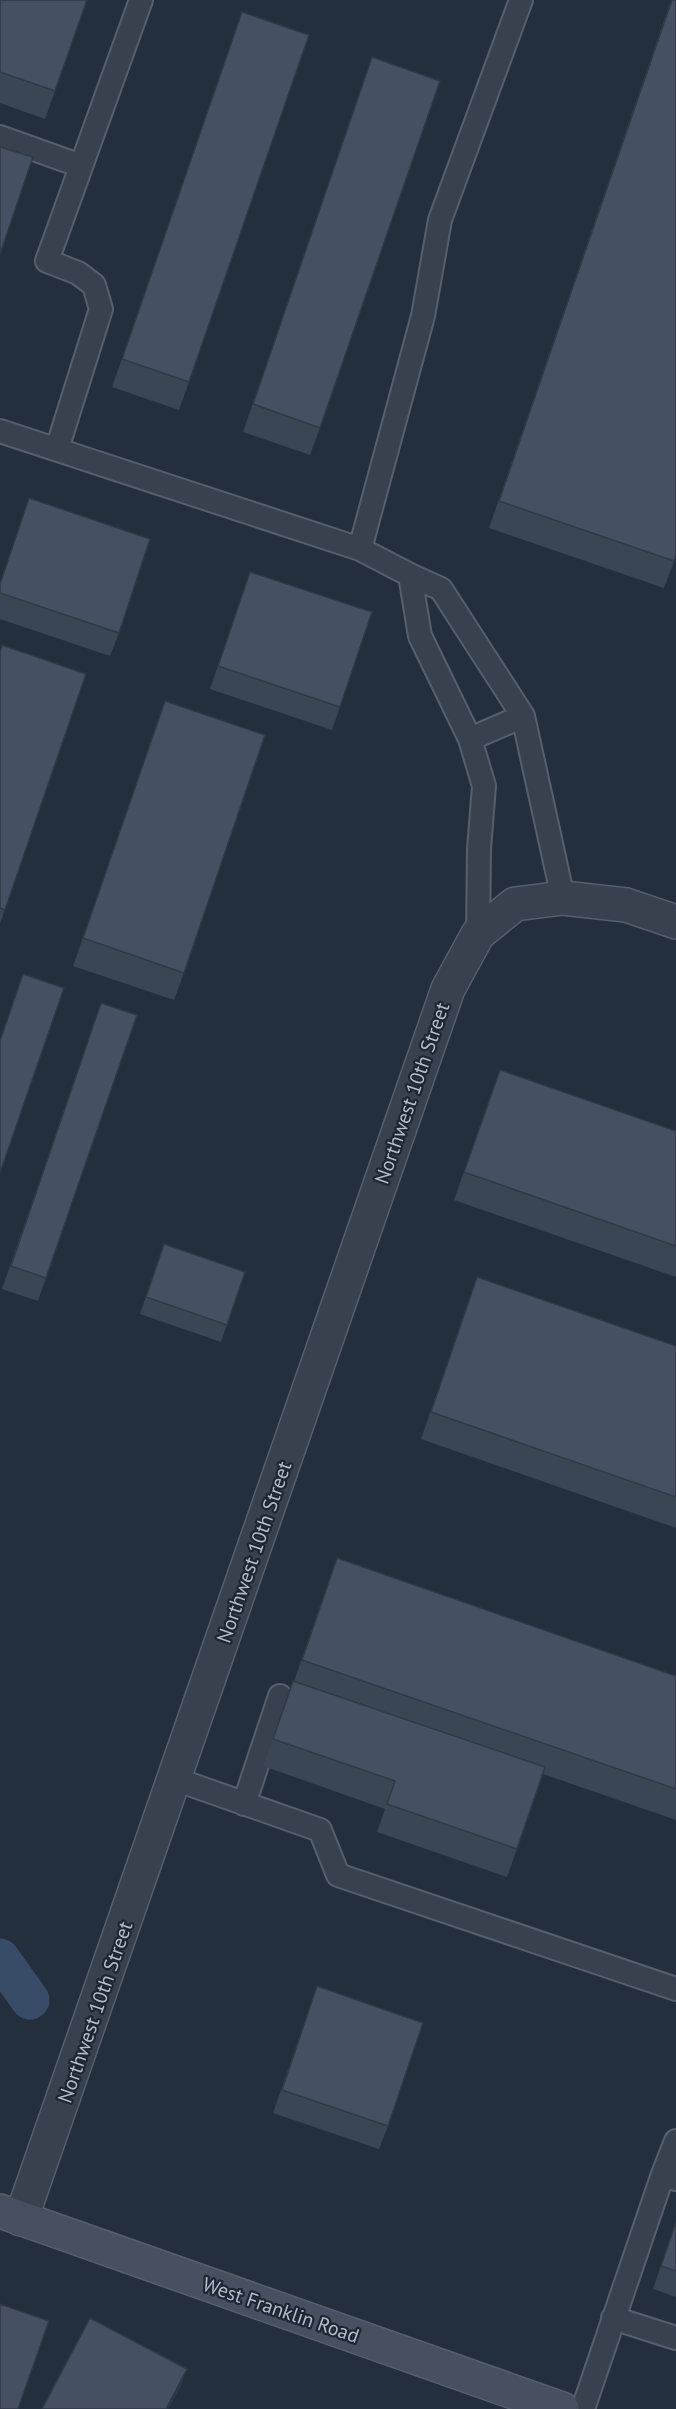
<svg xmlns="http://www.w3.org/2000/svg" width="676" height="2409" font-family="'PT Sans',sans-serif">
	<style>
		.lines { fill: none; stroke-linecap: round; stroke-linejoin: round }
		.canal { stroke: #394c67; stroke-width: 39 }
		.lane-casing { stroke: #565f6c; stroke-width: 26 }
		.street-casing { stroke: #565f6c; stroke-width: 36 }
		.secondary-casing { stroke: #565f6c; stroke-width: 36 }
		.lane { stroke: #38414e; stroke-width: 22 }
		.street { stroke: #38414e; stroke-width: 33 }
		.secondary { stroke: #465061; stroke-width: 33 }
		.wall { fill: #3b4654 }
		.shaded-wall { fill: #303945 }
		.building { fill: #455162; stroke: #303945; stroke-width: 1.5 }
		.labels { text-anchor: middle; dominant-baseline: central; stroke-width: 4.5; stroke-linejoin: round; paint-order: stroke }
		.street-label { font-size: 20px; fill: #b4bcc9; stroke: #1d2633 }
	</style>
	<rect width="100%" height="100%" fill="#242f3e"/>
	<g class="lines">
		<path class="canal" d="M0,1958L30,2000"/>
		<defs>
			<path id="lane" d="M0,137L81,166
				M0,431L360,549L410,575
				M57,449L101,309L94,285L78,273L47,261L141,0
				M360,549L423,316L440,220L521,0
				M470,739L523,716
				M478,934L479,849L484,786L470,739L420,636L410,575L441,589L523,716L563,898
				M175,1779L320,1830L338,1875L676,1989
				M244,1804L280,1696
				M663,2174L676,2141
				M613,2318L676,2338
				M583,2409L663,2174L676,2179"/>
			<path id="street" d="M21,2219L448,989L478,934L515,904L563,898L626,905L676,922"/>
			<path id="secondary" d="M0,2211L562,2409"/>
		</defs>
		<use href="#lane" class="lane-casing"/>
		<use href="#street" class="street-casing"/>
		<use href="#secondary" class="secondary-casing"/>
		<use href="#lane" class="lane"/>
		<use href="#street" class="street"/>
		<use href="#secondary" class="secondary"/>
	</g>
	<path class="wall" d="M0,0L55,91L45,119L0,103Z
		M671,0H676L674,561L664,588L489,528Z
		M242,12L189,382L179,410L112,387Z
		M372,57L320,428L310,455L243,432Z
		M29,498L119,633L110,656L0,619V582Z
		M250,572L340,707L332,730L210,689Z
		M0,651L86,674L0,924Z
		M165,701L184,973L174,1000L73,966Z
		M93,1026L46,1278L38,1301L2,1289Z
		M490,1097L676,1131V1277L454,1200Z
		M164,1244L245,1272L221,1342L140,1314Z
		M477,1277L676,1346V1528L421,1439Z
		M337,1558L676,1676V1820L543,1774L507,1877L377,1832L385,1809L263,1766L293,1681H294Z
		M317,1986L388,2126L379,2149L273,2113Z
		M676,2221V2297L653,2289Z"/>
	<path class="shaded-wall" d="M187,2369L181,2386L168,2409H166Z"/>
	<path class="building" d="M0,0H87L55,91L0,72Z
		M672,0H676V556L674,561L499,501Z
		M242,12L309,35L189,382L122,359Z
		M372,57L440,81L320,428L253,404Z
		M0,147L33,157L0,254Z
		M29,498L150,539L119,633L0,593V584Z
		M250,572L372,612L340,707L218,666Z
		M2,645L86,674L5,910L0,908V652Z
		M165,701L265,735L184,973L83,938Z
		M23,974L64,988L0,1173V1041Z
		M101,1003L137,1015L46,1278L11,1266Z
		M500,1070L676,1131V1246L464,1172Z
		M164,1244L245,1272L227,1325L146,1297Z
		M477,1277L676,1346V1497L431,1412Z
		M337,1558L676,1676V1789L302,1660Z
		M293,1681L545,1767L517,1849L387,1804L395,1781L273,1739Z
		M317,1986L423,2023L388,2126L282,2090Z
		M676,2222V2271L661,2266Z
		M0,2304L49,2321L18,2409H0Z
		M90,2318L187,2369L166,2409H42Z"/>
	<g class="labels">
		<g class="street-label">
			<text transform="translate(412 1093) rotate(-71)">Northwest 10th Street</text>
			<text transform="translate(254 1552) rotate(-71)">Northwest 10th Street</text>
			<text transform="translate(95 2012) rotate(-71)">Northwest 10th Street</text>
			<text transform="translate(281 2310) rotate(19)">West Franklin Road</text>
		</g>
	</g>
</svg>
